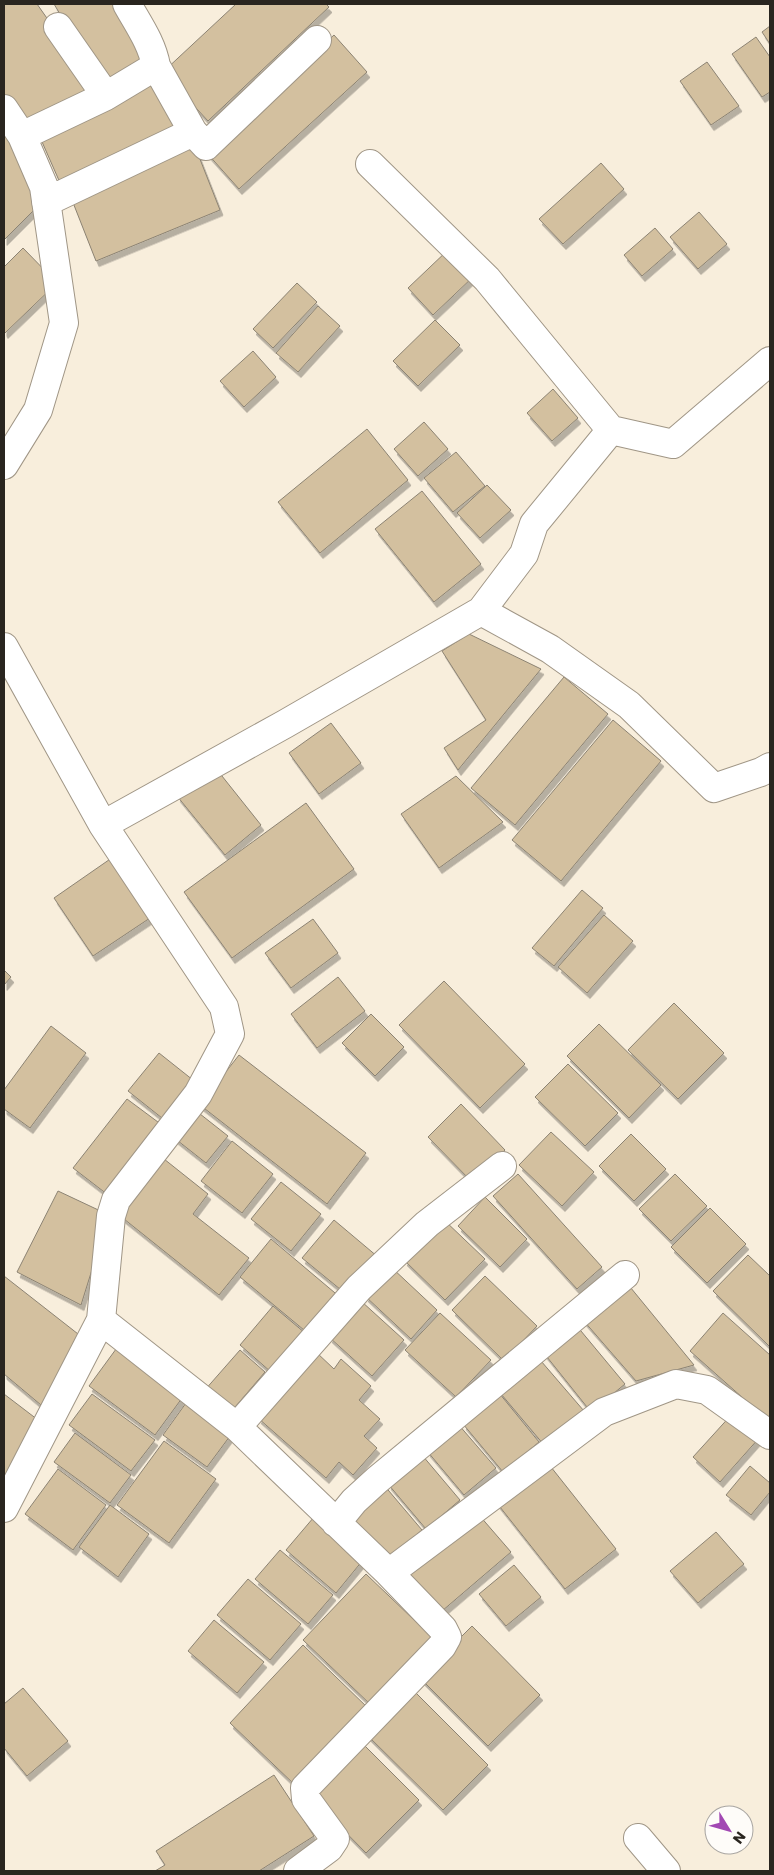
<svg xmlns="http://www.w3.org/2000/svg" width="774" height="1875" font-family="Poppins,sans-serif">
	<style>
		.building { fill: #d3c09f; stroke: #8c8373; filter: url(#shadow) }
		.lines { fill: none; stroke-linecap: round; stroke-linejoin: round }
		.minor-casing { stroke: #a09686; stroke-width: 30 }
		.minor { stroke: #fff; stroke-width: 28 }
	</style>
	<defs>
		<filter id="shadow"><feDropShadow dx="3" dy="5.5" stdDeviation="0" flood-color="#0004"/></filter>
	</defs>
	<rect width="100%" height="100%" fill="#f8eedc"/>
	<path class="building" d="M4,4H37L94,85L26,133L4,102Z
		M54,4H118L150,56L102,85Z
		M236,4H326L329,7L208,121L163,72Z
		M770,26V44L762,32Z
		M334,35L367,72L239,189L206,152Z
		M756,37L770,57V92L762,97L732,54Z
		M707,62L739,106L711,125L680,81Z
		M158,82L180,132L61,185L39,135Z
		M4,117L39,205L4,240Z
		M194,144L220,210L96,261L70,195Z
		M601,163L624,189L563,244L539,219Z
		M699,212L727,244L698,269L670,237Z
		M655,228L673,249L642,276L624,255Z
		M23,248L57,283L5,333L4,331V267Z
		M449,249L474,276L433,315L408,288Z
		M297,283L317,302L273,348L253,329Z
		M318,306L340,326L298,372L276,353Z
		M435,320L460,345L418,386L393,361Z
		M253,351L276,377L244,407L220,381Z
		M553,389L578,418L552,441L527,413Z
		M424,422L448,449L418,476L394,449Z
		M367,429L408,480L320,553L278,502Z
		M456,452L485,486L453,512L424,478Z
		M487,485L511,510L480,538L457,513Z
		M422,491L481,564L434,602L375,529Z
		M469,634L541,669L458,770L444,748L486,720L442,651Z
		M564,677L608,714L515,825L471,788Z
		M613,720L661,761L561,881L512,840Z
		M331,723L361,763L319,794L289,753Z
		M214,766L261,825L225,855L177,796Z
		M456,776L503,822L439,868L401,814Z
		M306,803L354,869L232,958L184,892Z
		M116,855L156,914L93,956L54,898Z
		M582,890L603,908L554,966L532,948Z
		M604,915L633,941L587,993L558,967Z
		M313,919L338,953L291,988L265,953Z
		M4,970L11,977L4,985Z
		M338,977L365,1011L317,1048L291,1014Z
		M444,981L525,1064L480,1108L399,1025Z
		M674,1003L724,1053L678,1099L628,1050Z
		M371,1014L404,1047L375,1076L342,1043Z
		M599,1024L661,1085L629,1118L567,1056Z
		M51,1026L86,1053L30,1128L4,1109V1090Z
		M159,1053L198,1084L167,1122L128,1091Z
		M239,1055L366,1153L327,1204L200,1105Z
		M568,1064L618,1113L585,1146L535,1097Z
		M127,1099L166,1128L112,1198L73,1168Z
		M461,1104L505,1150L472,1182L428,1137Z
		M195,1110L228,1136L206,1163L173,1137Z
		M551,1132L594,1172L562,1206L519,1165Z
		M631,1134L666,1169L634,1201L599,1166Z
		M232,1141L273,1174L242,1213L201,1181Z
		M159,1155L208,1194L193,1214L249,1258L219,1295L114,1211Z
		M518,1174L602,1267L577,1289L493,1196Z
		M675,1174L707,1206L671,1241L639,1209Z
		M281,1182L321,1214L291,1251L251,1219Z
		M58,1191L109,1215L81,1305L17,1272Z
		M485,1197L527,1239L500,1267L458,1226Z
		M710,1208L746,1244L707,1283L671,1247Z
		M443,1219L485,1259L445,1300L404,1260Z
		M334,1220L378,1257L346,1294L302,1258Z
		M271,1239L341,1298L310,1335L240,1277Z
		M748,1255L770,1276V1347L713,1291Z
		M391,1267L437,1310L411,1339L365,1296Z
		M4,1276L87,1341L41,1405L4,1374Z
		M485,1276L537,1326L504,1361L452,1310Z
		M626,1282L694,1365L636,1381L583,1320Z
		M361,1301L404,1340L372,1376L329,1337Z
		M273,1306L305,1333L271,1372L240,1345Z
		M440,1313L491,1360L456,1397L405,1350Z
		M723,1313L770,1355V1422L690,1351Z
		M576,1325L625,1384L591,1412L543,1352Z
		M119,1345L185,1394L155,1435L89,1386Z
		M240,1350L265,1372L230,1413L204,1391Z
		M316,1352L334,1369L341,1359L371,1386L359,1400L380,1419L364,1436L377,1448L353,1475L339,1462L326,1478L258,1418Z
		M535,1354L584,1411L544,1445L496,1388Z
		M499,1393L539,1442L503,1472L463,1424Z
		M4,1394L42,1423L4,1499Z
		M92,1394L155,1440L131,1471L69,1425Z
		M186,1403L230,1436L207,1467L163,1435Z
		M733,1413L760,1437L720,1482L693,1457Z
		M458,1424L496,1468L464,1495L427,1451Z
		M75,1433L131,1475L110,1503L54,1462Z
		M164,1441L216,1479L169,1543L117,1505Z
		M422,1455L460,1500L426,1529L388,1484Z
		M547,1462L616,1549L565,1589L496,1502Z
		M750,1466L770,1483V1492L751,1515L726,1495Z
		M58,1469L106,1505L73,1550L25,1514Z
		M383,1484L422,1530L386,1561L347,1515Z
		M110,1505L149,1534L118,1577L79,1547Z
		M479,1515L511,1552L435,1617L404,1579Z
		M314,1517L363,1560L336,1593L286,1550Z
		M716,1532L744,1564L698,1603L670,1571Z
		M280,1550L333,1595L308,1624L255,1579Z
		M514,1565L541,1597L506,1626L479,1594Z
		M366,1574L435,1640L372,1706L303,1640Z
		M248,1579L301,1624L270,1660L217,1615Z
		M214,1620L264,1662L237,1693L188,1651Z
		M472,1626L540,1695L488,1746L420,1678Z
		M303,1645L369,1709L296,1786L230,1723Z
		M410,1687L488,1765L443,1810L365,1733Z
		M23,1688L68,1741L27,1776L4,1748V1704Z
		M361,1742L419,1800L366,1853L309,1795Z
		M274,1775L314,1836L259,1871H155L165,1865L156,1851Z"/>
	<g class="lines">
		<defs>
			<path id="minor" d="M58,27L106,96
				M4,109L22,136L44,187L64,323L38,410L4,465
				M193,132L206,146L317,40
				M22,136L106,96L156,66C152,43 138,24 127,4
				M370,164L487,279L611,430L673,444L770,361
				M46,202L193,132L156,66
				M481,611L524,554L534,524L611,430
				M4,647L103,825L224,1007L230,1034L198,1094L116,1200L111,1216L101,1320L4,1508
				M103,825L285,724L481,611L550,649L629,705L714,788L761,772L770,767
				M101,1320L237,1427L389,1573L604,1412L676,1384L707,1390L770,1435
				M237,1427L359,1288L427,1224L502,1166
				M336,1523L354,1501L377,1480L625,1275
				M638,1838L666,1871
				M298,1871L329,1848L335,1839L306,1799L305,1788L442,1646L447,1637L443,1629L389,1573"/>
		</defs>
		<use href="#minor" class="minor-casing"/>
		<use href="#minor" class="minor"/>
	</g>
	<rect width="774" height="1875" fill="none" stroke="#29251f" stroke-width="10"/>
	<g transform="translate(729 1830) rotate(127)"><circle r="24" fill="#fefcf9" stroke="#a9a6a2"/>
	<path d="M0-4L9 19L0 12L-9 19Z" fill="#a248b3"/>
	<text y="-8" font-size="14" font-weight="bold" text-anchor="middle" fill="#29251f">N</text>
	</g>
</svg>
